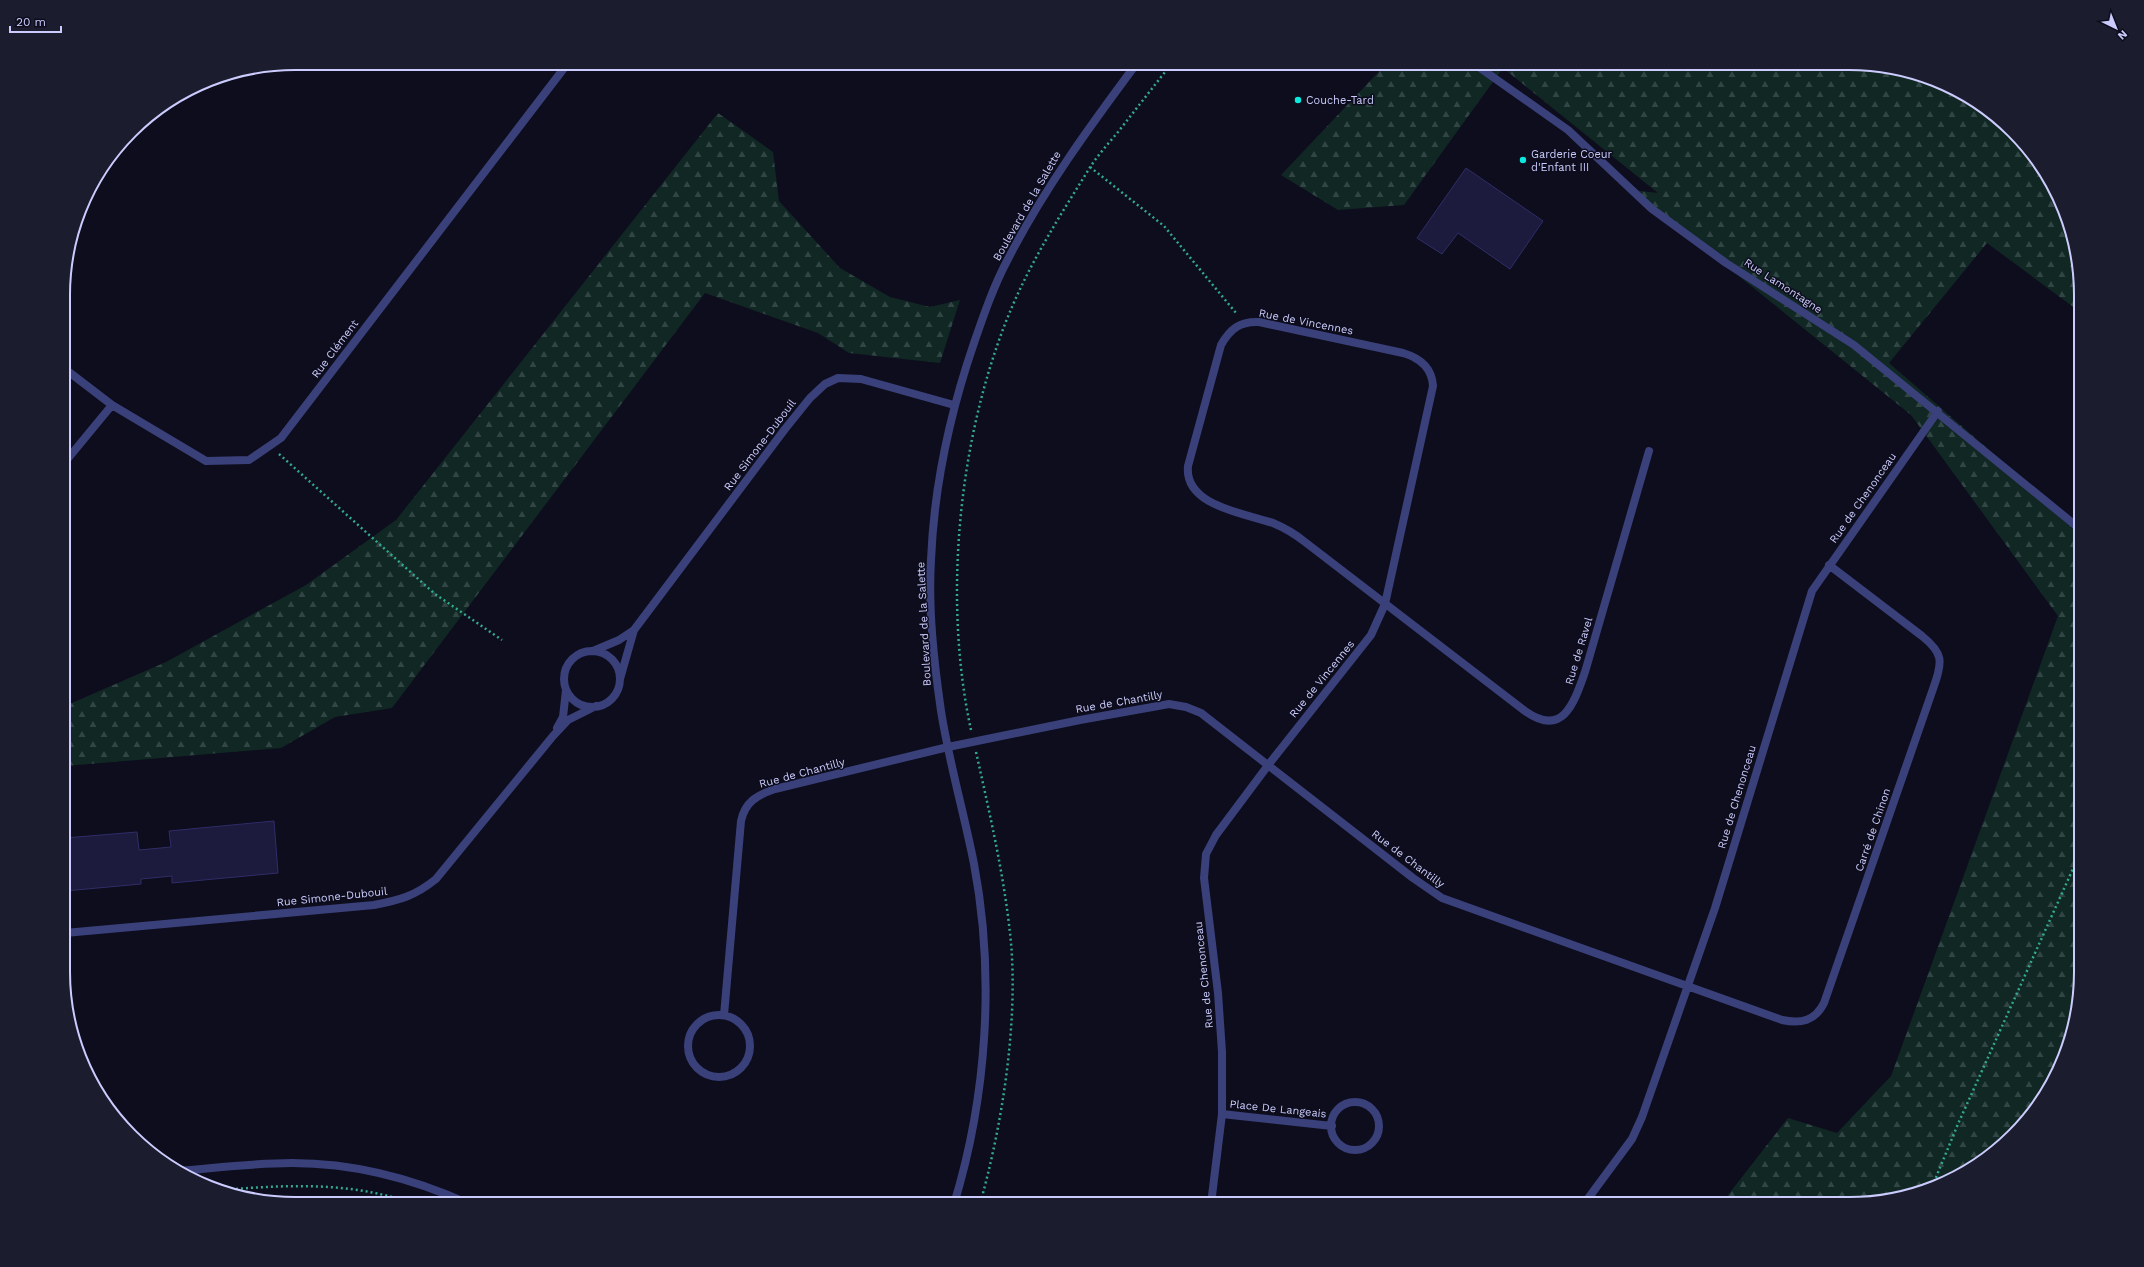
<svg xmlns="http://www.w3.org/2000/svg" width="2144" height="1267" font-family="'Work Sans',sans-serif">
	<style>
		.forest { fill: url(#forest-firs) }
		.building { fill: #1c1a3d; stroke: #302d68 }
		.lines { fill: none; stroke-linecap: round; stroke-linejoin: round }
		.path { stroke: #32a991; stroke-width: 2.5; stroke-dasharray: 2 3; stroke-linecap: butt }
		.minor { stroke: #3a407a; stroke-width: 8 }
		.tertiary { stroke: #3a407a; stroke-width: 8 }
		.poi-dot { fill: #0be9df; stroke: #0d0d1d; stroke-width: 1.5 }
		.labels { text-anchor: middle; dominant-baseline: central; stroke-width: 3; stroke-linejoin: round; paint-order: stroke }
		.poi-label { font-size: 11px; fill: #cbccfd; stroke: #0d0d1d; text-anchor: start }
		.street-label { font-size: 11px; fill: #cbccfd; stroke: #0d0d1d }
		.rim { fill: none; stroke: #cbccfd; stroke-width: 2 }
	</style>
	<defs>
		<pattern id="forest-firs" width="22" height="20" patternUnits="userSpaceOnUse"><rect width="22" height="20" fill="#102723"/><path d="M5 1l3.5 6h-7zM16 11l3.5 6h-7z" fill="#314544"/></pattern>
	</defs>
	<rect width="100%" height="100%" fill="#0d0d1d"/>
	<path class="forest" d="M1387,63H1849L1909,71L1965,94L2013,131L2042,166L2069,221L2080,280V312L1987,243L1889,363L2080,529L2081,987L2069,1046L2050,1088L2013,1136L1965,1173L1909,1196L1864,1204H1721L1788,1118L1837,1133L1891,1076L2058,616L1911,415L1632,190L1658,193L1503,68L1404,205L1338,210L1281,175Z
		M718,113L773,152L779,201L840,268L890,297L930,307L960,300L940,363L849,353L818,333L705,293L392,708L335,717L281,748L65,766V706L166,662L306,585L396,520Z"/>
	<path class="building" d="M1466,168L1543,221L1510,269L1458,233L1442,254L1417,238Z
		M274,821L278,873L172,883V876L141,879V884L65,891V838L137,832L139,850L171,847L169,831Z"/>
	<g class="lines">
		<path class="path" d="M1090,167L1164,226L1236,313
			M279,454L435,594L502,640
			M971,730C943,601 958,442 1007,319C1028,266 1059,217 1089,169C1097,156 1108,144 1118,132C1136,109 1154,86 1172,63
			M976,752C990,815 1005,879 1011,943C1018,1024 1002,1126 980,1204
			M1932,1187L1958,1124L2081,851
			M221,1190C286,1185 351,1181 414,1204"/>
		<path class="minor" d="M65,369L112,405
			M65,462L112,405L206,461L249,460L281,438L568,63
			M593,651L619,640L634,630
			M564 679a28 28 0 1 1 56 0a28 28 0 1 1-56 0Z
			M620,679L634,630L785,429L810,398L825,384L838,378L861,379L954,405
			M557,728L563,717L566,690
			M65,933L374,905C400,900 415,896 436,879L553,736L568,720L596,706
			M724,1015L741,821C745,802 757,795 775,789L948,747L1080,720L1169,704L1186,707L1201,713L1413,878L1442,898L1782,1020C1801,1024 1815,1021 1824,1003L1934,686C1943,661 1943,653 1922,636L1829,565
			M688 1046a31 31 0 1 1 62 0a31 31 0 1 1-62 0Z
			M1331 1126a24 24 0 1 1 48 0a24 24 0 1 1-48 0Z
			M1222,1114L1332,1126
			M1211,1204L1222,1114V1052L1218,993L1204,878L1206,854L1216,835L1269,764L1371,635L1385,604L1433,386C1432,368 1420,358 1403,353L1259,322C1240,321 1230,329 1221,345L1188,466C1184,506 1244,513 1273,523C1285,528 1295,534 1305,542L1525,711C1563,738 1574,703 1585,672L1649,451
			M1584,1204L1632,1139L1642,1117L1715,908L1812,591L1938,411"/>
		<path class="tertiary" d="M1473,63L1568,130L1652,209L1726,263L1854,345L2080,529
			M177,1171C215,1168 254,1163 292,1163C355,1163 412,1178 469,1204
			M954,1204C987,1096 995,975 974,864C964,813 949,762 941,711C934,662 928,610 931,560C934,486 950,413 974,343C984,314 994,285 1008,259C1044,189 1090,126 1137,63"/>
	</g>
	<g class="poi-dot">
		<circle cx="1298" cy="100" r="4"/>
		<circle cx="1523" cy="160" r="4"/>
	</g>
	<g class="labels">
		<g class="poi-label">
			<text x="1306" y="100">Couche-Tard</text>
			<text x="1531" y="154">Garderie Coeur<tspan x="1531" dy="13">d'Enfant III</tspan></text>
		</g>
		<g class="street-label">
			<text transform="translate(1027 206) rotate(-60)">Boulevard de la Salette</text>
			<text transform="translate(1783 286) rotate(33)">Rue Lamontagne</text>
			<text transform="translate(1306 322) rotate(11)">Rue de Vincennes</text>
			<text transform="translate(335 349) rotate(-53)">Rue Clément</text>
			<text transform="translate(760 445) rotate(-53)">Rue Simone-Dubouil</text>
			<text transform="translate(1863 498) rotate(-55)">Rue de Chenonceau</text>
			<text transform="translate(924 624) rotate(-93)">Boulevard de la Salette</text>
			<text transform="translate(1579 651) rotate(-73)">Rue de Ravel</text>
			<text transform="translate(1322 679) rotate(-51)">Rue de Vincennes</text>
			<text transform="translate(1119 702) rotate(-10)">Rue de Chantilly</text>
			<text transform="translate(802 773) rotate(-15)">Rue de Chantilly</text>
			<text transform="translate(1737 797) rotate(-73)">Rue de Chenonceau</text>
			<text transform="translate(1873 830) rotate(-71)">Carré de Chinon</text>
			<text transform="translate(1408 859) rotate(37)">Rue de Chantilly</text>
			<text transform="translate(332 897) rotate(-6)">Rue Simone-Dubouil</text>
			<text transform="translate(1204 975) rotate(-96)">Rue de Chenonceau</text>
			<text transform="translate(1278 1109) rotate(6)">Place De Langeais</text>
		</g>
	</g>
	<path d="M0 0H2144V1267H0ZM295 70H1849A225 225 0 0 1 2074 295V972A225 225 0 0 1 1849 1197H295A225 225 0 0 1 70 972V295A225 225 0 0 1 295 70Z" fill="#1c1c2f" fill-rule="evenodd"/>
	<path class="rim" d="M295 70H1849A225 225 0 0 1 2074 295V972A225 225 0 0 1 1849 1197H295A225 225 0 0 1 70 972V295A225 225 0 0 1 295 70Z"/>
	<g transform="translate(2116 28) rotate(137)" stroke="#0d0d1d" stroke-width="3" paint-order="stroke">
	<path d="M0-3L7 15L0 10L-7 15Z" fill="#cbccfd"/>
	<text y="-6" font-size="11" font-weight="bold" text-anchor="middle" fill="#cbccfd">N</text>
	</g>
	<path d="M10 26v6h51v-6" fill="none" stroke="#cbccfd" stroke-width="2"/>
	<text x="16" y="26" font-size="12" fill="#cbccfd" stroke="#0d0d1d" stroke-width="3" paint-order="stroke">20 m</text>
</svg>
